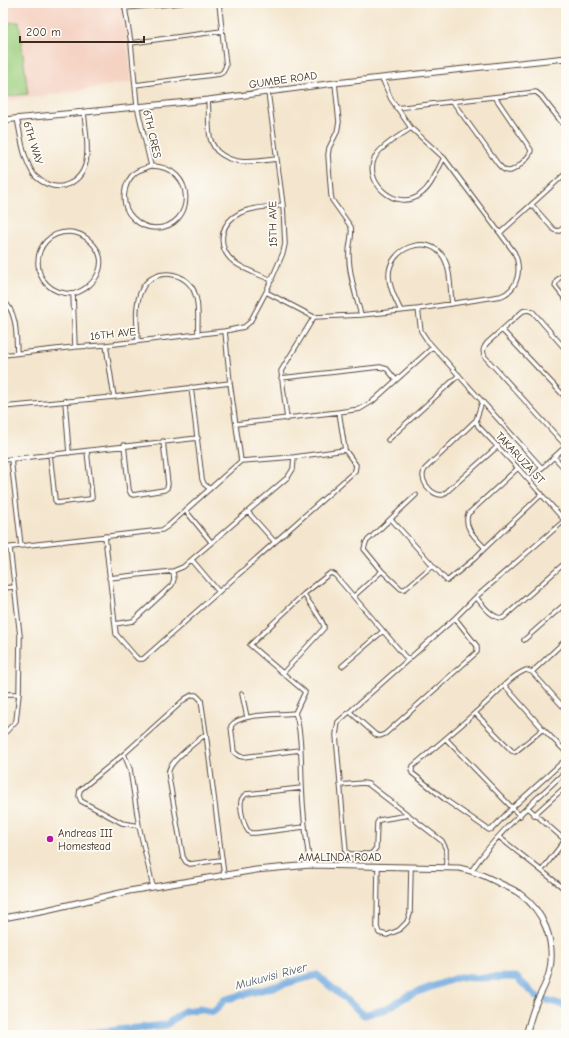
<svg xmlns="http://www.w3.org/2000/svg" width="569" height="1038" font-family="'Comic Neue',sans-serif">
	<style>
		.built { fill: #f5d2c2 }
		.green { fill: #9dcf7f; stroke: #6c7c4e }
		.lines { fill: none; stroke-linecap: round; stroke-linejoin: round }
		.river { stroke: #6fa9df; stroke-width: 7 }
		.street-casing { stroke: #574638; stroke-width: 5.5 }
		.secondary-casing { stroke: #574638; stroke-width: 7 }
		.street { stroke: #fff; stroke-width: 3.5 }
		.secondary { stroke: #fff; stroke-width: 5 }
		.poi-dot { fill: #b5179e; stroke: #fdfcf7; stroke-width: 1.5 }
		.labels { text-anchor: middle; dominant-baseline: central; stroke-width: 3.5; stroke-linejoin: round; paint-order: stroke }
		.street-label { font-size: 11px; fill: #3b2a1e; stroke: #fdfcf7 }
		.poi-label { font-size: 11px; fill: #3b2a1e; stroke: #fdfcf7; text-anchor: start }
		.water-label { font-size: 12px; font-style: italic; fill: #505d6b; stroke: #fdfcf7 }
	</style>
	<rect width="100%" height="100%" fill="#fdfcf7"/>
	<filter id="ink" filterUnits="userSpaceOnUse"><feTurbulence type="fractalNoise" baseFrequency=".025" numOctaves="2"/><feDisplacementMap in="SourceGraphic" scale="8" xChannelSelector="R" yChannelSelector="G"/><feConvolveMatrix kernelMatrix="1 2 1 2 8 2 1 2 1" color-interpolation-filters="sRGB"/></filter>
	<filter id="wash" filterUnits="userSpaceOnUse"><feTurbulence type="fractalNoise" baseFrequency=".012" numOctaves="4" result="noise"/><feDisplacementMap in="SourceGraphic" scale="16" xChannelSelector="R" yChannelSelector="G"/><feGaussianBlur stdDeviation="0.9" result="paint"/><feColorMatrix in="noise" values="0 0 0 0 0 0 0 0 0 0 0 0 0 0 0 0 0 1.4 0 .05"/><feComposite in="paint" operator="in"/></filter>
	<g filter="url(#wash)">
		<rect width="100%" height="100%" fill="#f4e6ce"/>
		<path class="built" d="M3,3H122L132,82L3,102Z"/>
		<path class="green" d="M19,22L28,94L3,97V23Z"/>
		<g class="lines">
			<path class="river" d="M80,1035L89,1033L166,1025L184,1011L199,1009L213,1012L218,1008L224,1000L317,975L364,1015L386,1009L409,995L459,977L475,978L516,977L537,997L566,1006"/>
		</g>
	</g>
	<g filter="url(#ink)">
		<g class="lines">
			<defs>
				<path id="street" d="M131,43L222,31
					M335,83L339,122L337,132L329,148L328,155L331,195L332,200L351,227C353,237 348,246 349,256C349,275 356,296 361,315
					M135,85L220,74L223,72L226,66L219,3
					M208,100C209,112 208,125 210,137C211,143 214,147 217,151C235,167 255,161 277,159
					M453,102L498,164C501,167 504,172 509,171C515,171 531,156 531,150L495,97
					M396,108L536,92L541,96L566,128
					M17,118C21,137 23,160 35,176C42,183 53,188 63,186C97,177 86,138 84,112
					M411,128C400,136 385,143 377,154C359,180 397,214 421,194C432,186 437,170 444,158
					M151,166C197,166 196,228 155,228C146,228 139,224 133,218C120,206 122,183 136,172C141,169 146,168 151,166L137,106L131,43L125,8L182,3
					M532,205L554,230L559,231L566,226
					M500,233L566,173
					M566,272L557,280L555,286L566,300
					M272,280C251,271 217,263 223,233C225,224 232,217 240,213C252,207 270,207 283,205
					M266,292L314,317L361,315L418,309L501,296C519,289 522,268 514,252L444,158L411,128L391,99L382,78
					M73,294C26,294 28,232 69,232C78,232 85,236 91,242C111,261 97,287 73,294L75,347
					M3,300C18,313 16,336 17,353
					M418,309L421,331L427,340L542,468
					M401,311C396,300 389,288 389,276C388,248 429,232 444,258C451,271 450,289 452,304
					M502,330L566,398
					M225,331L230,383L241,461
					M138,340C137,323 134,305 142,289C154,266 188,271 195,294C200,306 197,321 198,334
					M106,345L114,397
					M3,355L75,347L106,345L225,331L244,327L250,322L266,292L283,253L285,244L283,205L268,92
					M281,378L380,367L387,369L396,380
					M191,387L202,479L204,484L210,489
					M65,401L69,453
					M482,402L476,420L478,426L518,468L565,521
					M3,407L114,397L230,383
					M339,412L345,450
					M287,419L281,371L314,317
					M476,420L425,469C418,479 431,496 443,495L498,446
					M236,424L339,412L360,409L373,401L433,347
					M388,440L459,375
					M124,445L129,490L131,494L133,495L164,490L167,488L168,484L163,441
					M50,454L55,500L57,503L90,499L92,497L87,451
					M554,457L566,470
					M11,459L21,546
					M3,460L198,438
					M518,468L468,514C463,528 476,538 485,548L542,494
					M529,480L566,446L485,357C482,351 483,348 487,343L523,311L528,310L533,312L566,350
					M416,495L366,542L364,549L382,571L401,589H405L432,566
					M186,511L212,543
					M248,512L274,541
					M391,519L447,581L474,559L485,548
					M3,548L162,530L168,526L241,461L294,457L345,450L356,465L355,471L143,659H138L135,656L116,634L105,536
					M192,560L219,592
					M109,578L173,571L183,567L288,477L293,469L294,457
					M3,588L14,587
					M354,596L382,571
					M476,597C482,604 492,619 503,618L566,562
					M115,624L133,621L172,585L174,579L173,571
					M524,640L566,603
					M342,666L383,631
					M532,672L566,640
					M283,673L324,628C325,622 308,602 304,594
					M505,686L543,729L566,752
					M3,694H19
					M242,694L247,717
					M566,710L532,672L526,670C511,676 498,692 486,703C462,725 438,745 413,766L412,769V773L447,801L489,830L492,829L512,808L566,759
					M350,712L376,735L380,736L385,734L477,652V646L455,618
					M295,713L305,692L250,645L304,594L329,574L331,573L335,575L408,660
					M475,713L512,751L515,752L543,729
					M206,734C196,742 178,755 171,766C168,770 168,773 169,778L183,857L186,862L190,864L221,860
					M3,735L16,721L19,694L20,636L10,548
					M446,739L520,816
					M300,750L243,757L239,756L234,752L231,726C239,713 280,715 295,713C302,729 301,767 302,786C303,813 306,839 310,865
					M124,754L130,769L139,826L153,887
					M340,785L363,783L368,784L442,841L446,849V868
					M302,788L246,794C244,796 241,798 241,802C240,810 244,828 250,833H256L304,827
					M528,808L566,841
					M409,815L379,820L377,823L376,848L371,854H350L346,852L336,735L338,722L455,618L476,597L565,520
					M534,815L566,786
					M139,826L122,823L81,801L79,796L80,790L124,754L185,699L192,695H196L201,700L206,734L224,875
					M499,837L566,890
					M378,867L377,927L379,933L387,935L399,930L407,922L410,914L411,868
					M472,870C497,832 534,802 566,771
					M542,870L566,839"/>
				<path id="secondary" d="M3,120L208,100L335,83L566,58
					M3,918L46,910L129,891L256,870L310,865L459,868C475,871 487,877 501,884C507,887 515,890 520,894C544,911 555,941 550,969C548,982 541,992 536,1003C532,1013 529,1024 526,1035"/>
			</defs>
			<use href="#street" class="street-casing"/>
			<use href="#secondary" class="secondary-casing"/>
			<use href="#street" class="street"/>
			<use href="#secondary" class="secondary"/>
		</g>
	</g>
	<circle class="poi-dot" cx="50" cy="839" r="4"/>
	<g class="labels">
		<g class="street-label">
			<text transform="translate(283 80) rotate(-8)">GUMBE ROAD</text>
			<text transform="translate(152 134) rotate(77)">6TH CRES</text>
			<text transform="translate(33 143) rotate(73)">6TH WAY</text>
			<text transform="translate(273 224) rotate(-91)">15TH AVE</text>
			<text transform="translate(113 334) rotate(-6)">16TH AVE</text>
			<text transform="translate(520 458) rotate(47)">TAKARUZA ST</text>
			<text x="340" y="857">AMALINDA ROAD</text>
		</g>
		<g class="poi-label">
			<text x="58" y="833">Andreas III<tspan x="58" dy="13">Homestead</tspan></text>
		</g>
		<g class="water-label">
			<text transform="translate(271 976) rotate(-15)">Mukuvisi River</text>
		</g>
	</g>
	<rect width="569" height="1038" fill="none" stroke="#fdfcf7" stroke-width="16"/>
	<path d="M20 36v6h124v-6" fill="none" stroke="#3b2a1e" stroke-width="2"/>
	<text x="26" y="36" font-size="12" fill="#3b2a1e" stroke="#fdfcf7" stroke-width="3" paint-order="stroke">200 m</text>
</svg>
